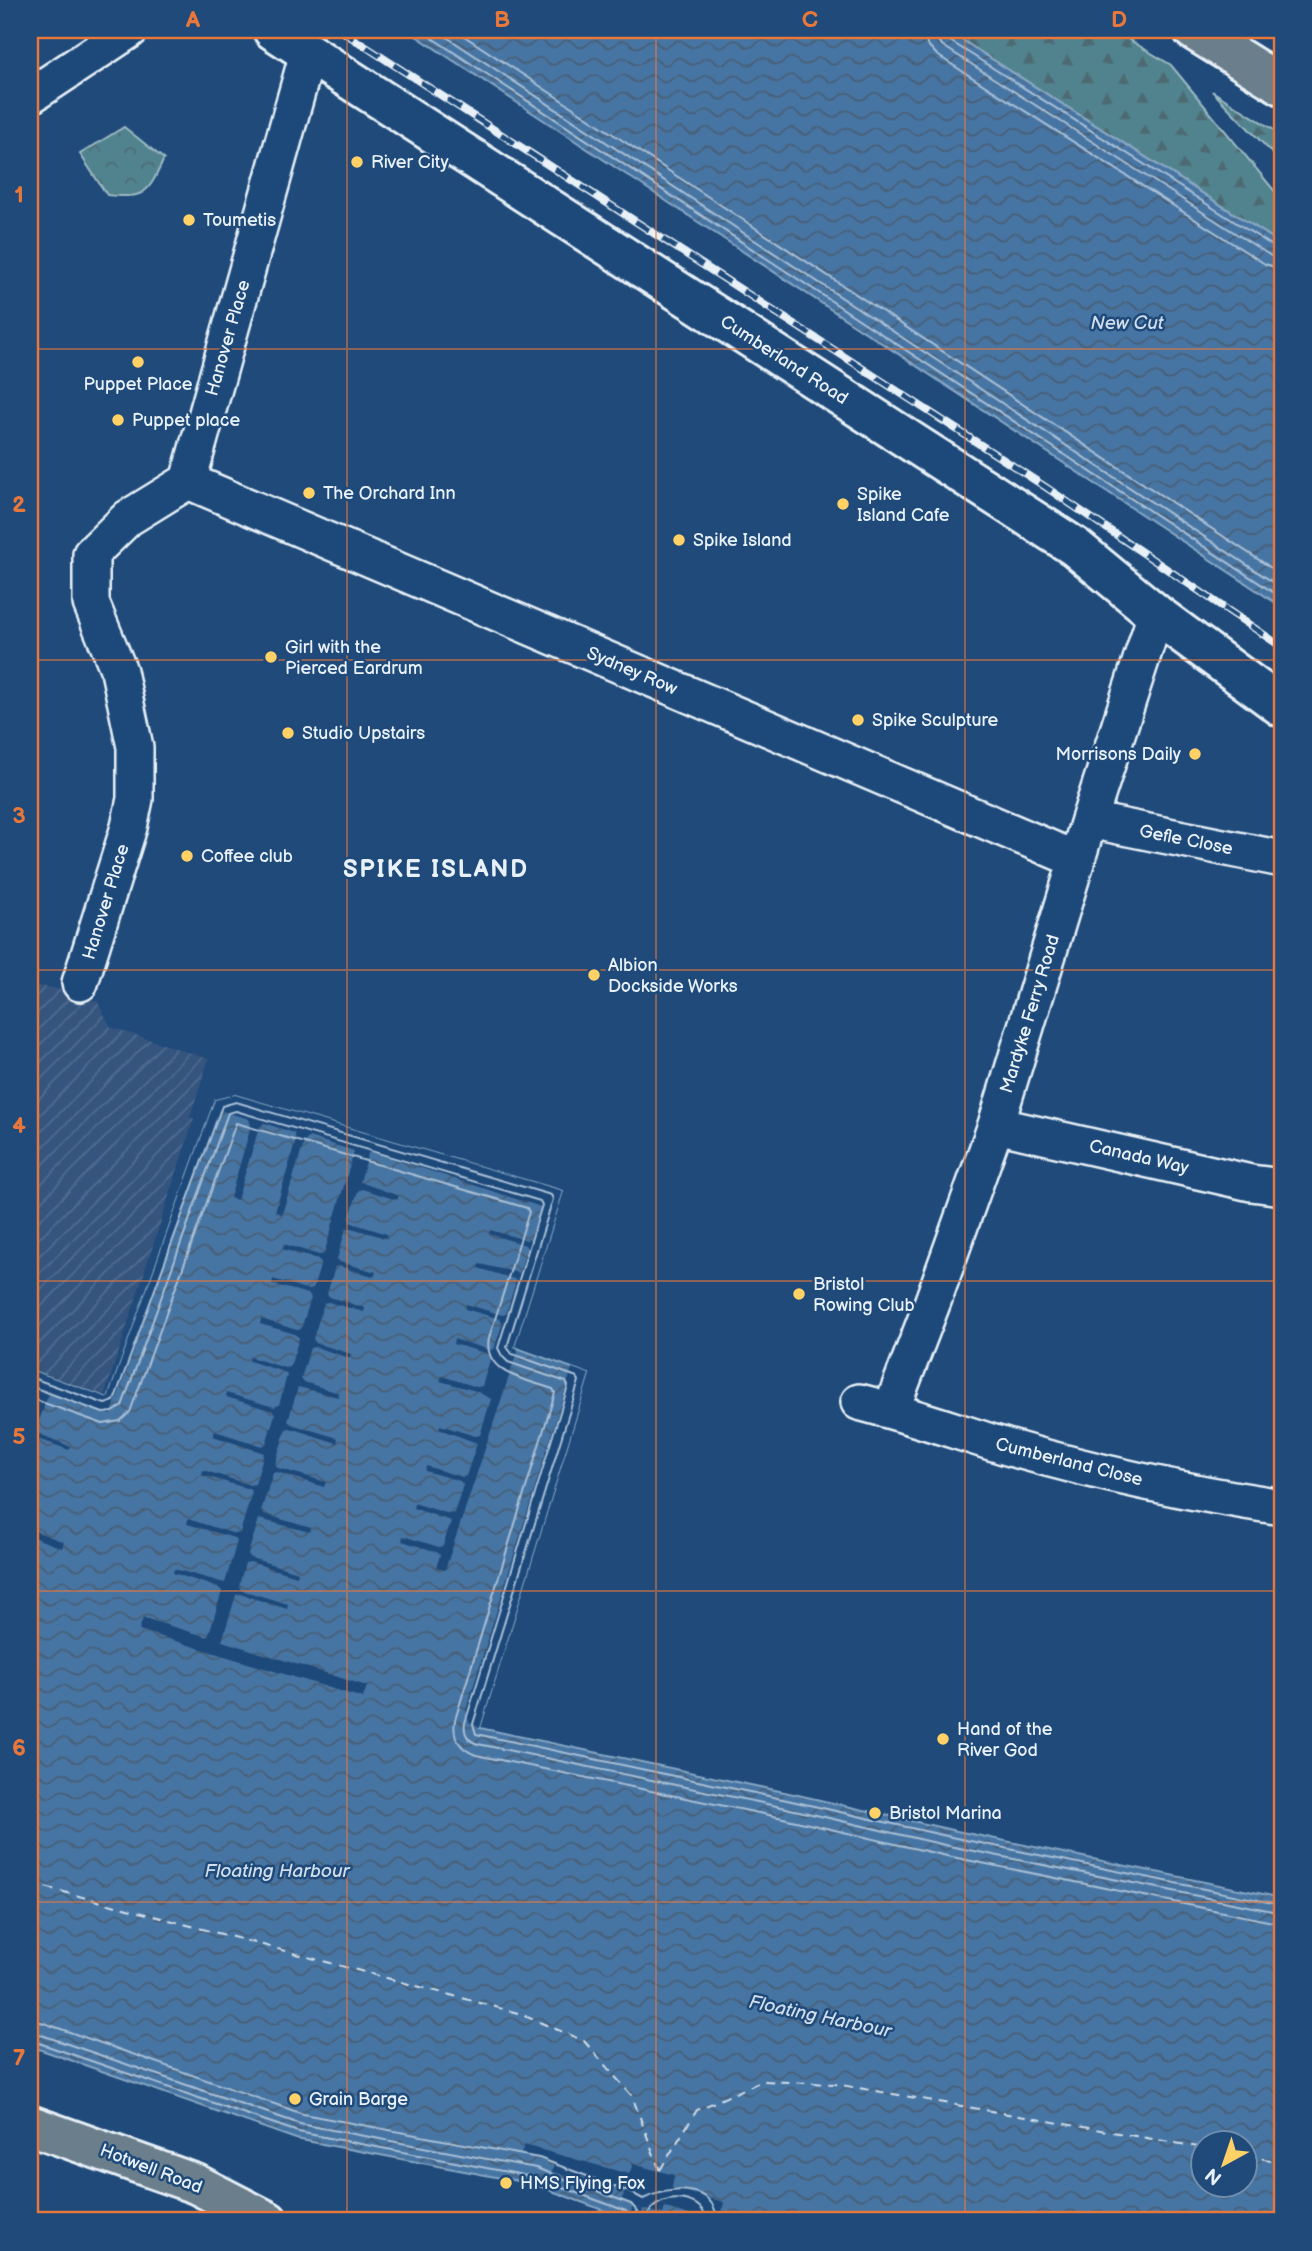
<svg xmlns="http://www.w3.org/2000/svg" width="1312" height="2251" font-family="'Balsamiq Sans',sans-serif">
	<style>
		.industrial { fill: url(#industrial-furrows) }
		.forest { fill: url(#forest-firs); stroke: #9cbac3; stroke-width: 2 }
		.park { fill: url(#park-crowns); stroke: #9cbac3; stroke-width: 2 }
		.water { fill: url(#water-waves); stroke: #87a7c5; stroke-width: 2; fill-rule: evenodd }
		.pier { fill: #1f4a7a }
		.lines { fill: none; stroke-linecap: round; stroke-linejoin: round }
		.shore { stroke: #a8bfd6; stroke-width: 2 }
		.ferry { stroke: #d0deeb; stroke-width: 2; stroke-dasharray: 9 7; stroke-linecap: butt }
		.minor-casing { stroke: #e8f1f8; stroke-width: 40 }
		.tertiary-casing { stroke: #e8f1f8; stroke-width: 44 }
		.primary-casing { stroke: #e8f1f8; stroke-width: 44 }
		.trunk-casing { stroke: #e8f1f8; stroke-width: 44 }
		.minor { stroke: #1f4a7a; stroke-width: 35 }
		.tertiary { stroke: #1f4a7a; stroke-width: 38 }
		.primary { stroke: #6b7e8b; stroke-width: 38 }
		.trunk { stroke: #6b7e8b; stroke-width: 38 }
		.rail-casing { stroke: #e8f1f8; stroke-width: 8 }
		.rail { stroke: #1f4a7a; stroke-width: 5; stroke-dasharray: 16; stroke-linecap: butt }
		.grid { fill: none; stroke: #e8773b; stroke-width: 2; stroke-opacity: 0.55 }
		.poi-dot { fill: #ffd166; stroke: #1f4a7a; stroke-width: 2.5 }
		.labels { text-anchor: middle; dominant-baseline: central; stroke-width: 5; stroke-linejoin: round; paint-order: stroke }
		.poi-label { font-size: 18px; fill: #e8f1f8; stroke: #1f4a7a; text-anchor: start }
		.street-label { font-size: 18px; fill: #e8f1f8; stroke: #1f4a7a }
		.water-label { font-size: 19px; font-style: italic; fill: #d0deeb; stroke: #1f4a7a }
		.district-label { font-size: 24px; font-weight: bold; letter-spacing: 2px; fill: #e8f1f8; stroke: #1f4a7a }
		.neatline { fill: none; stroke: #e8773b; stroke-width: 2.5 }
		.grid-label { font-size: 23px; text-anchor: middle; font-weight: bold; fill: #e8773b }
	</style>
	<defs>
		<pattern id="industrial-furrows" width="10" height="10" patternUnits="userSpaceOnUse" patternTransform="scale(1.75)"><rect width="10" height="10" fill="#34547e"/><path d="M-1 1l2-2M0 10L10 0M9 11l2-2" fill="none" stroke="#516d91"/></pattern>
		<pattern id="forest-firs" width="22" height="20" patternUnits="userSpaceOnUse" patternTransform="scale(1.75)"><rect width="22" height="20" fill="#51838e"/><path d="M5 1l3.5 6h-7zM16 11l3.5 6h-7z" fill="#4d6b73"/></pattern>
		<pattern id="park-crowns" width="20" height="18" patternUnits="userSpaceOnUse" patternTransform="scale(1.75)"><rect width="20" height="18" fill="#51838e"/><path d="M2 6a3 3 0 1 1 6 0M12 15a3 3 0 1 1 6 0" fill="none" stroke="#4d6b73"/></pattern>
		<pattern id="water-waves" width="16" height="10" patternUnits="userSpaceOnUse" patternTransform="scale(1.75)"><rect width="16" height="10" fill="#4775a3"/><path d="M0 5q4-4 8 0t8 0" fill="none" stroke="#465e76"/></pattern>
	</defs>
	<rect width="100%" height="100%" fill="#1f4a7a"/>
	<filter id="ink" filterUnits="userSpaceOnUse"><feTurbulence type="fractalNoise" baseFrequency=".0143" numOctaves="2"/><feDisplacementMap in="SourceGraphic" scale="14" xChannelSelector="R" yChannelSelector="G"/><feConvolveMatrix kernelMatrix="1 2 1 2 8 2 1 2 1" color-interpolation-filters="sRGB"/></filter>
	<g filter="url(#ink)">
		<path class="industrial" d="M30,985L54,988L97,1001L111,1027L209,1059L190,1117L194,1119L104,1397L30,1370Z"/>
		<path class="forest" d="M946,30H1113L1171,65L1282,200V244Z
			M1212,91L1282,135V163Z"/>
		<path class="park" d="M124,127L164,159C148,193 146,199 107,195L80,154Z"/>
		<path class="water" d="M407,30H946L1282,244V607Z
			M235,1095L563,1191L514,1347L589,1374L480,1728L789,1793L952,1830L1282,1898V2221H700L684,2216L664,2217L662,2221H632L533,2184L296,2139L30,2046V1370L108,1398L215,1100ZM1204,2142H1246V2184H1204Z"/>
		<path class="pier" d="M235,1095L563,1191L514,1347L518,1349L445,1570L436,1568L440,1555L437,1552L402,1541L403,1536L439,1547L443,1546L451,1521L413,1508L414,1503L449,1514L454,1513L463,1485L460,1481L425,1471L426,1466L462,1477L466,1476L477,1443L439,1429L440,1425L475,1436L480,1435L491,1399L476,1391L440,1381L442,1376L477,1387L482,1386L491,1357L489,1354L453,1344L454,1339L490,1350L494,1349L503,1322L500,1319L465,1309L466,1304L502,1315L506,1314L516,1281L514,1279L478,1268L479,1264L519,1273L527,1248L525,1245L489,1234L490,1230L526,1240L530,1239L541,1207L369,1151L360,1182L399,1196L397,1200L362,1189L358,1191L349,1220L352,1223L387,1234L386,1238L351,1228L346,1229L337,1259L340,1262L376,1272L374,1277L339,1266L335,1267L327,1294L330,1297L365,1308L364,1312L328,1302L324,1303L313,1339L316,1343L351,1354L350,1358L315,1347L310,1348L301,1379L304,1382L339,1393L338,1397L298,1387L288,1421L291,1424L338,1438L337,1443L290,1428L286,1429L275,1464L278,1468L326,1482L324,1487L277,1472L273,1473L261,1511L264,1514L311,1528L310,1532L259,1519L248,1554L251,1558L298,1572L297,1576L250,1562L245,1563L239,1586L241,1590L288,1604L287,1609L240,1594L236,1595L222,1641L367,1686L363,1698L139,1630L143,1618L208,1637L222,1591L219,1588L173,1573L174,1569L225,1583L237,1541L234,1538L187,1524L188,1519L235,1534L240,1533L252,1492L249,1489L202,1475L203,1470L250,1485L255,1484L264,1453L213,1436L215,1431L262,1446L266,1444L275,1414L273,1411L226,1397V1393L274,1407L279,1405L287,1375L284,1372L249,1361L250,1357L285,1368L290,1367L299,1338L295,1334L260,1324L261,1319L297,1330L301,1329L311,1298L308,1294L272,1284L273,1279L309,1290L313,1289L321,1263L318,1259L282,1249L284,1244L319,1255L324,1254L354,1151L309,1137L304,1143L282,1214L275,1212L296,1140L294,1133L264,1123L259,1128L237,1200L230,1198L251,1126L249,1119L219,1110L111,1415L49,1393L35,1432L71,1447L69,1450L36,1438L32,1439L30,1445V1370L108,1398L215,1100Z
			M572,1368L589,1374L480,1728L469,1722L466,1710Z
			M30,1529L64,1542L62,1548L30,1536Z
			M524,2145L629,2174L633,2164L674,2175L672,2188L724,2202L722,2211L760,2221H713L665,2208L663,2214L643,2209L640,2221H632L629,2220L633,2204L622,2201L625,2189L571,2174L570,2176L552,2172L554,2164L521,2154Z"/>
		<g class="lines">
			<path class="shore" d="M420,30L1282,598
				M436,30L1282,588
				M455,30L1282,575
				M924,30L927,44L937,55L1265,264L1282,269
				M935,30L936,39L943,46L1271,256L1282,258
				M943,30L947,39L1276,248L1282,249
				M30,1377L105,1404L114,1401L222,1106L236,1102L551,1195L553,1199L507,1347L512,1354L577,1377L579,1381L473,1724L476,1734L787,1800L951,1837L1282,1905
				M30,1386L103,1413L113,1412L122,1406L228,1113L236,1111L540,1201L542,1205L498,1348L502,1356L508,1362L566,1382L568,1386L465,1723C463,1733 468,1741 478,1744L786,1808L949,1846L1282,1913
				M30,1398L103,1424L120,1421L130,1412L236,1123L527,1208L529,1212L489,1338C482,1374 527,1380 553,1389L555,1393L455,1720C452,1737 460,1749 476,1755L783,1818L947,1856L1282,1924
				M30,2021L41,2022L303,2114L539,2158L632,2193L643,2199C667,2187 715,2182 717,2221
				M30,2031L300,2124L536,2168L631,2204L638,2212L640,2221
				M30,2040L298,2132L534,2177L626,2211L630,2216L631,2221
				M647,2221C649,2192 705,2192 706,2221"/>
			<path class="ferry" d="M30,1883L518,2013L584,2041L632,2096L660,2171
				M1246,2156L1282,2162
				M660,2170L697,2110L762,2081L835,2084L1204,2148"/>
			<defs>
				<path id="minor" d="M30,96L130,30
					M188,481L1077,860
					M1089,820L1282,859
					M80,983L129,827L135,799V747L119,671L91,603V554L128,518L188,481L308,53
					M996,1125L1251,1183L1282,1187
					M859,1402C910,1415 958,1432 1007,1447C1097,1473 1190,1493 1282,1507
					M891,1410L933,1301L996,1125L1089,820L1156,614"/>
				<path id="tertiary" d="M273,30L1075,547L1156,614L1282,707"/>
				<path id="primary" d="M30,2125L196,2184L268,2221"/>
				<path id="trunk" d="M1193,30L1282,85"/>
			</defs>
			<use href="#minor" class="minor-casing"/>
			<use href="#tertiary" class="tertiary-casing"/>
			<use href="#primary" class="primary-casing"/>
			<use href="#trunk" class="trunk-casing"/>
			<use href="#minor" class="minor"/>
			<use href="#tertiary" class="tertiary"/>
			<use href="#primary" class="primary"/>
			<use href="#trunk" class="trunk"/>
			<defs>
				<path id="rail" d="M340,30L1044,486L1282,647"/>
			</defs>
			<use href="#rail" class="rail-casing"/>
			<use href="#rail" class="rail"/>
		</g>
	</g>
	<path class="grid" d="M347,30V2221M656,30V2221M965,30V2221M30,349H1282M30,660H1282M30,970H1282M30,1281H1282M30,1591H1282M30,1902H1282"/>
	<g class="poi-dot">
		<circle cx="357" cy="162" r="7"/>
		<circle cx="189" cy="220" r="7"/>
		<circle cx="138" cy="362" r="7"/>
		<circle cx="118" cy="420" r="7"/>
		<circle cx="309" cy="493" r="7"/>
		<circle cx="843" cy="504" r="7"/>
		<circle cx="679" cy="540" r="7"/>
		<circle cx="271" cy="657" r="7"/>
		<circle cx="858" cy="720" r="7"/>
		<circle cx="288" cy="733" r="7"/>
		<circle cx="1195" cy="754" r="7"/>
		<circle cx="187" cy="856" r="7"/>
		<circle cx="594" cy="975" r="7"/>
		<circle cx="799" cy="1294" r="7"/>
		<circle cx="943" cy="1739" r="7"/>
		<circle cx="875" cy="1813" r="7"/>
		<circle cx="295" cy="2099" r="7"/>
		<circle cx="506" cy="2183" r="7"/>
	</g>
	<g class="labels">
		<g class="poi-label">
			<text x="371" y="162">River City</text>
			<text x="203" y="220">Toumetis</text>
			<text x="138" y="384" text-anchor="middle">Puppet Place</text>
			<text x="132" y="420">Puppet place</text>
			<text x="323" y="493">The Orchard Inn</text>
			<text x="857" y="494">Spike<tspan x="857" dy="21">Island Cafe</tspan></text>
			<text x="693" y="540">Spike Island</text>
			<text x="285" y="647">Girl with the<tspan x="285" dy="21">Pierced Eardrum</tspan></text>
			<text x="872" y="720">Spike Sculpture</text>
			<text x="302" y="733">Studio Upstairs</text>
			<text x="1181" y="754" text-anchor="end">Morrisons Daily</text>
			<text x="201" y="856">Coffee club</text>
			<text x="608" y="965">Albion<tspan x="608" dy="21">Dockside Works</tspan></text>
			<text x="813" y="1284">Bristol<tspan x="813" dy="21">Rowing Club</tspan></text>
			<text x="957" y="1729">Hand of the<tspan x="957" dy="21">River God</tspan></text>
			<text x="889" y="1813">Bristol Marina</text>
			<text x="309" y="2099">Grain Barge</text>
			<text x="520" y="2183">HMS Flying Fox</text>
		</g>
		<g class="street-label">
			<text transform="translate(228 338) rotate(-74)">Hanover Place</text>
			<text transform="translate(784 360) rotate(33)">Cumberland Road</text>
			<text transform="translate(632 671) rotate(23)">Sydney Row</text>
			<text transform="translate(1186 840) rotate(11)">Gefle Close</text>
			<text transform="translate(106 902) rotate(-73)">Hanover Place</text>
			<text transform="translate(1030 1014) rotate(-73)">Mardyke Ferry Road</text>
			<text transform="translate(1139 1157) rotate(13)">Canada Way</text>
			<text transform="translate(1069 1462) rotate(14)">Cumberland Close</text>
			<text transform="translate(151 2169) rotate(21)">Hotwell Road</text>
		</g>
		<g class="water-label">
			<text x="1127" y="323">New Cut</text>
			<text x="277" y="1871">Floating Harbour</text>
			<text transform="translate(820 2017) rotate(12)">Floating Harbour</text>
		</g>
		<g class="district-label">
			<text x="436" y="869">SPIKE ISLAND</text>
		</g>
	</g>
	<rect width="1312" height="2251" fill="none" stroke="#1f4a7a" stroke-width="77"/>
	<g transform="translate(1224 2164) rotate(220)"><circle r="33" fill="#1f4a7a" stroke="#6f8dac" stroke-width="2"/>
	<path d="M0-5L12 26L0 18L-12 26Z" fill="#ffd166"/>
	<text y="-10" font-size="19" font-weight="bold" text-anchor="middle" fill="#e8f1f8">N</text>
	</g>
	<rect x="38" y="38" width="1236" height="2174" class="neatline"/>
	<g class="grid-label">
		<text x="193" y="27">A</text>
		<text x="502" y="27">B</text>
		<text x="810" y="27">C</text>
		<text x="1119" y="27">D</text>
		<text x="19" y="202">1</text>
		<text x="19" y="512">2</text>
		<text x="19" y="823">3</text>
		<text x="19" y="1133">4</text>
		<text x="19" y="1444">5</text>
		<text x="19" y="1755">6</text>
		<text x="19" y="2065">7</text>
	</g>
</svg>
